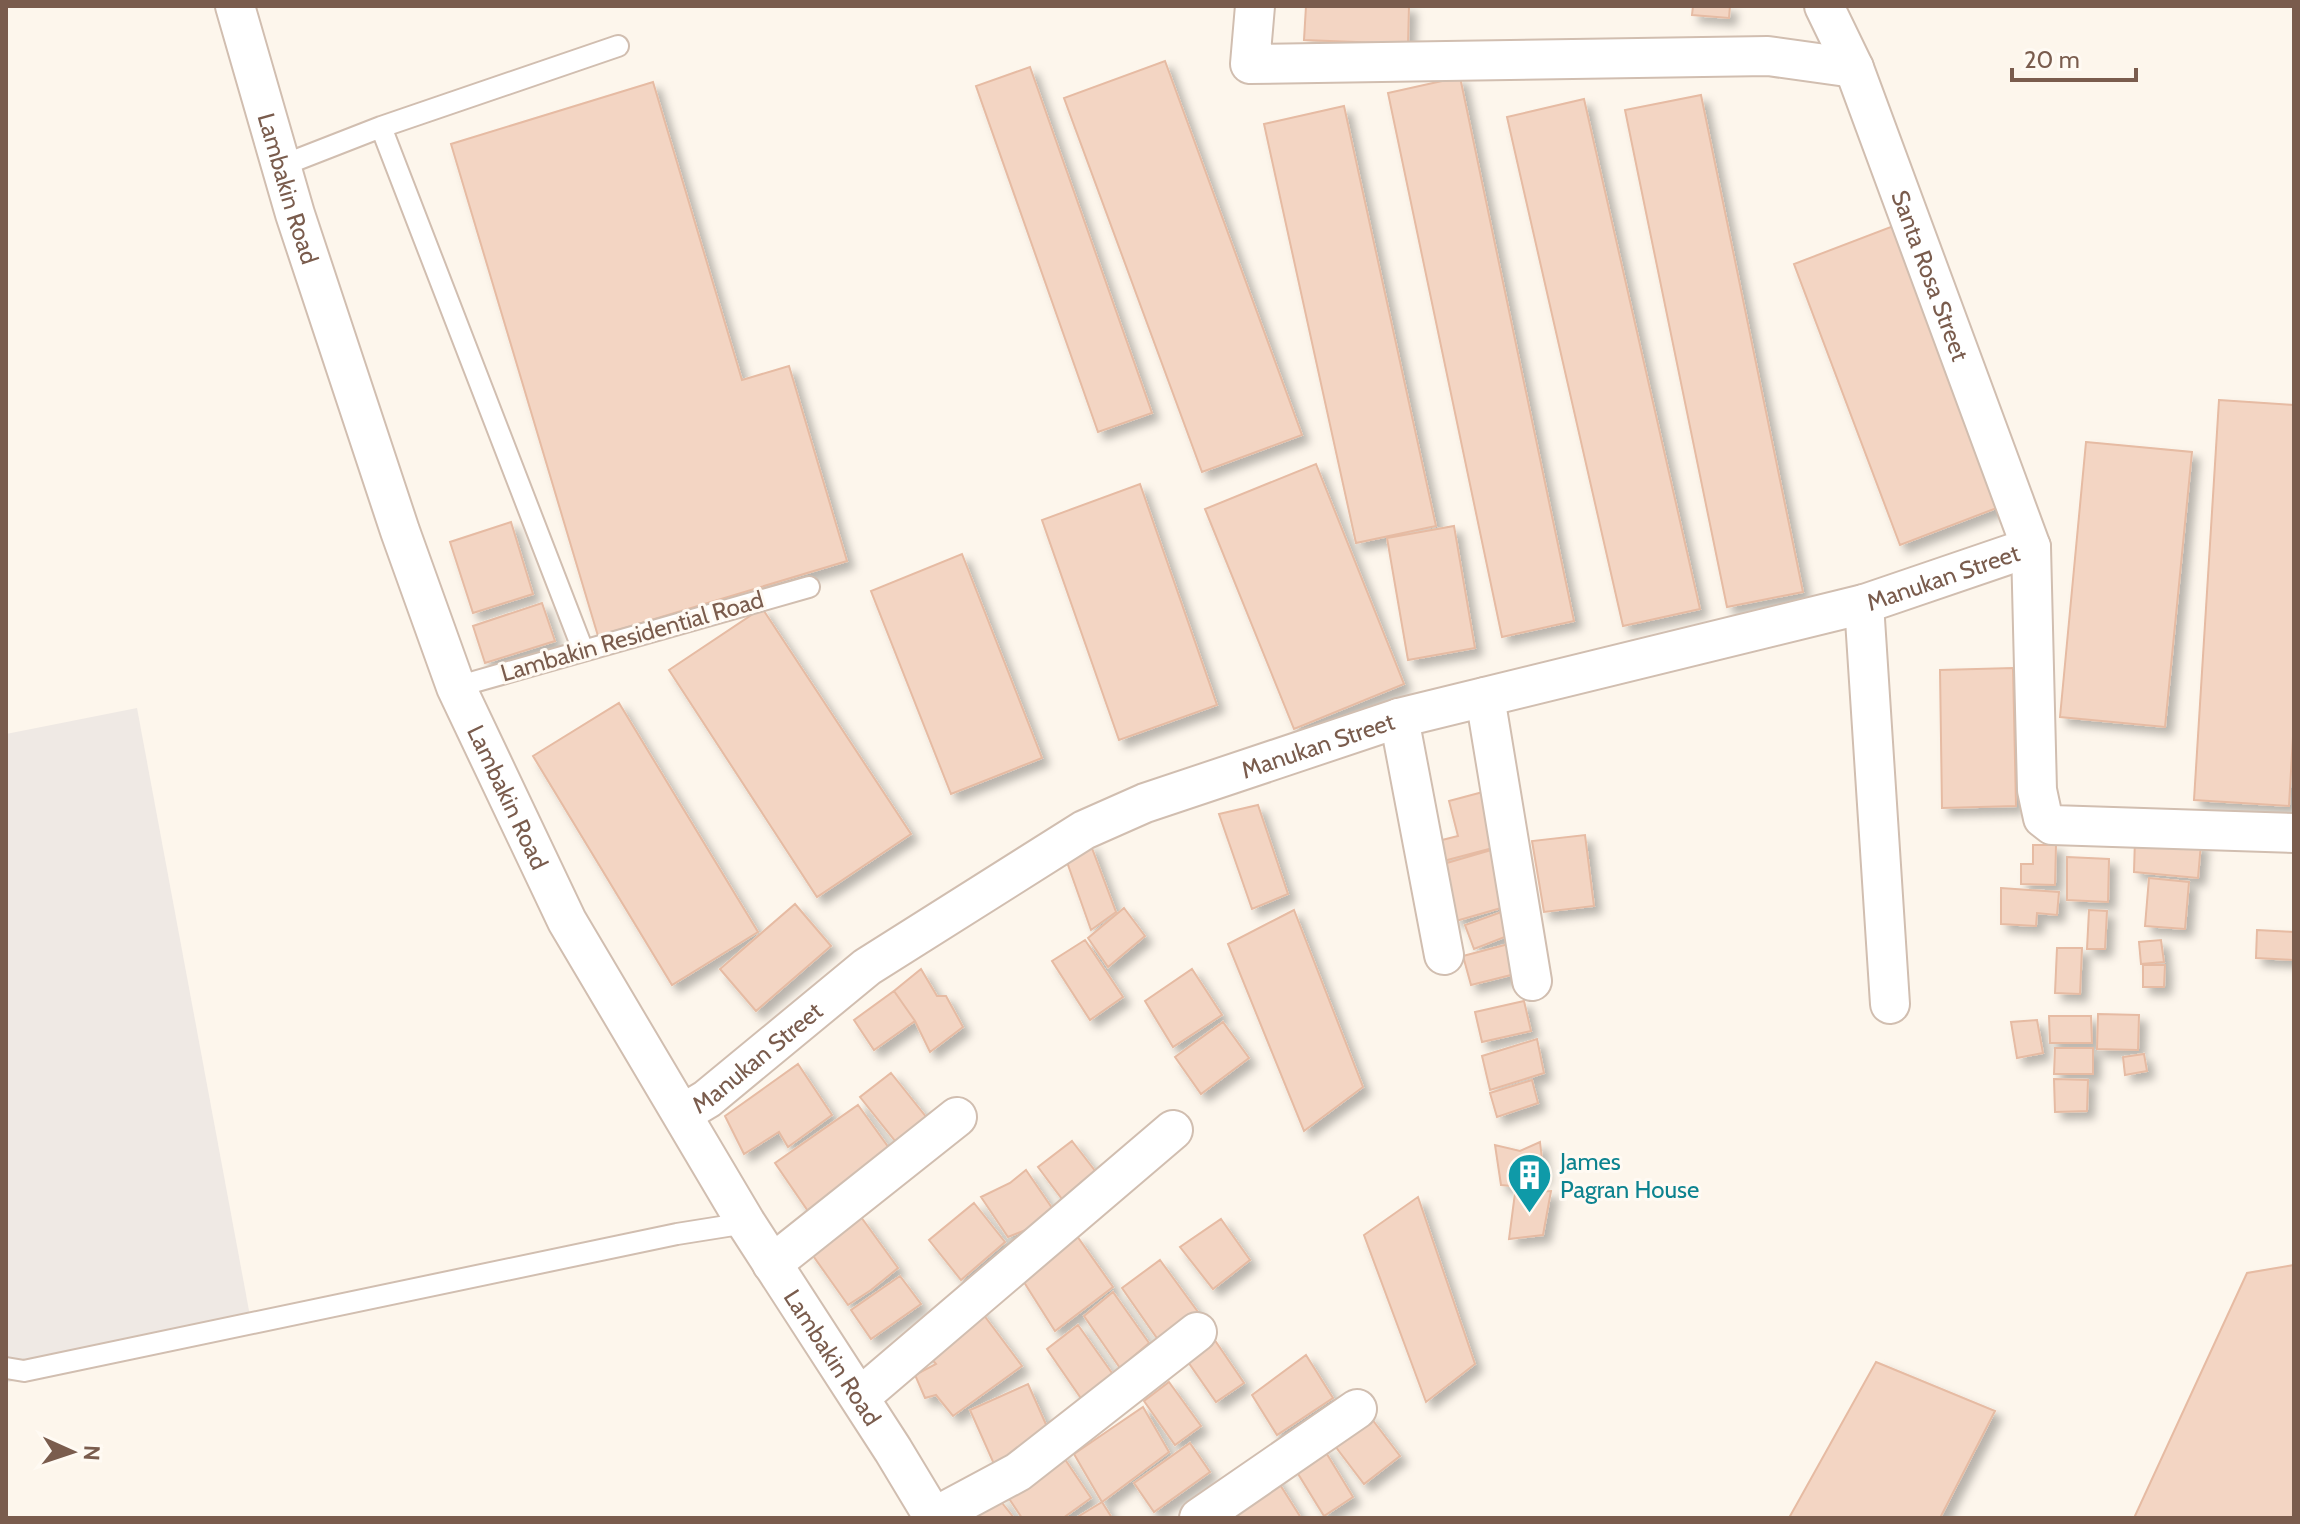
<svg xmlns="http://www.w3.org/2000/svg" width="2300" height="1524" font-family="Cabin,sans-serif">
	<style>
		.industrial { fill: #efe9e4 }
		.building { fill: #f3d5c3; stroke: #e6bba3; stroke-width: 2; filter: url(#shadow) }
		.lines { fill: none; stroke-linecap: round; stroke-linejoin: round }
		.service-casing { stroke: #d1beb0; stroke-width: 24 }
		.minor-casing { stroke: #d1beb0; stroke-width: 42 }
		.service { stroke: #fff; stroke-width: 20 }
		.minor { stroke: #fff; stroke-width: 38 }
		.labels { text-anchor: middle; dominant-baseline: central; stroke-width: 6; stroke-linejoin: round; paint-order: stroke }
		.street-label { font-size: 24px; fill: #7a5c4d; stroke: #fffaf3 }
		.culture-label { font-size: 24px; fill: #0d838f; stroke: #fffaf3; text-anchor: start }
	</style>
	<defs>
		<filter id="shadow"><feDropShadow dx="7" dy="7" stdDeviation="4" flood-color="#0004"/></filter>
	</defs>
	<rect width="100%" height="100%" fill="#fdf6ec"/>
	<path class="industrial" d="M137,708L250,1316L6,1383V734Z"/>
	<path class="building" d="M1306,6H1409L1408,44L1304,40Z
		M1693,6H1730L1729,18L1692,15Z
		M1165,61L1302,435L1202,472L1064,98Z
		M1030,67L1152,413L1098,432L976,86Z
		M1460,77L1574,621L1502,637L1388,93Z
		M653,82L742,380L789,366L847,561L598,636L451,144Z
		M1701,95L1803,592L1727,607L1625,110Z
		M1584,99L1700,609L1623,626L1507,117Z
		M1344,106L1436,526L1356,543L1264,124Z
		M1896,225L2002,506L1900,545L1794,264Z
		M2219,400L2294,405V719L2289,806L2194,800Z
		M2086,442L2192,452L2165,727L2060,717Z
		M1316,464L1404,684L1294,729L1205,509Z
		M1140,484L1217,705L1119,740L1042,520Z
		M511,522L533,594L473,613L450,542Z
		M1454,526L1475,648L1408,660L1387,538Z
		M962,554L1042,758L951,794L871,591Z
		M542,603L555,641L485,663L473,626Z
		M762,608L911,834L817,897L669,670Z
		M2013,668L2016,806L1942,808L1940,670Z
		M619,703L758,932L672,985L533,756Z
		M1494,789L1508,844L1436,863L1430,843L1458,836L1449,801Z
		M1258,805L1288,894L1252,909L1219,814Z
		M1585,835L1594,906L1544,912L1532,841Z
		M2135,838L2201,843L2198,878L2134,872Z
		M1090,843L1116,912L1091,930L1067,862Z
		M2033,845H2056L2055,885L2021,884V864H2033Z
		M1498,848L1515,904L1456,921L1440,865Z
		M2067,857L2109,859L2108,902L2067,900Z
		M2149,878L2189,882L2185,929L2145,926Z
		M2001,888L2059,892L2057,915L2037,913L2036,926L2001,924Z
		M795,904L831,946L756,1011L720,969Z
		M1124,908L1145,936L1108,967L1088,938Z
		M1294,910L1363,1087L1304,1131L1228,944Z
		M1507,910L1515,933L1474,949L1465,925Z
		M2089,910L2107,911L2105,949H2087Z
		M2257,930L2294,932V960L2256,958Z
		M1085,940L1123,997L1090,1020L1052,961Z
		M2161,940L2164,962L2141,964L2139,942Z
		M1516,942L1523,972L1471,985L1463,956Z
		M2057,948H2082L2080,994L2055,993Z
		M2143,965H2165L2164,987H2143Z
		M921,969L937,996H946L963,1027L930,1052L915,1021L894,991Z
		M1192,969L1222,1015L1173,1047L1145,1001Z
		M894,991L915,1021L874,1050L854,1020Z
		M1524,1001L1531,1031L1482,1042L1475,1012Z
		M2098,1014L2139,1015L2138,1050L2097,1049Z
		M2049,1016H2091L2092,1043H2050Z
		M2037,1020L2043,1053L2017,1058L2011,1022Z
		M1223,1022L1249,1058L1201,1094L1175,1057Z
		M1537,1039L1544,1073L1490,1090L1482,1056Z
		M2055,1048H2093V1074H2054Z
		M2144,1054L2147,1071L2125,1075L2123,1057Z
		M798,1064L832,1115L788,1147L779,1132L744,1154L725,1116Z
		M891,1073L927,1118L896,1142L860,1097Z
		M2054,1079L2088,1080L2087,1111L2055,1112Z
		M1532,1080L1538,1103L1497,1117L1490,1093Z
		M858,1105L894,1155L810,1214L775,1163Z
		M1072,1141L1096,1172L1062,1199L1038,1167Z
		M1540,1142L1544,1177L1522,1187L1501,1185L1495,1145L1520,1151Z
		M1026,1170L1052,1208L1041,1224L1008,1237L981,1197L1010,1183Z
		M1551,1191L1543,1235L1509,1239L1515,1193Z
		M1551,1191L1543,1235L1509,1239L1515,1193Z
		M1418,1197L1475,1364L1426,1402L1364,1235Z
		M974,1203L1005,1242L961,1280L929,1240Z
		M861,1217L898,1268L871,1290L848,1305L809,1250Z
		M1221,1219L1250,1260L1213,1289L1180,1247Z
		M1077,1236L1113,1287L1055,1331L1022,1279Z
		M1160,1260L1198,1312L1159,1341L1122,1288Z
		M2294,1265V1518H2134L2247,1273Z
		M900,1276L921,1304L871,1339L851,1310Z
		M1113,1292L1149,1343L1120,1368L1084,1316Z
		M977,1306L1022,1366L953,1416L936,1395L925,1398L915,1375L936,1364L921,1347Z
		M1078,1325L1119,1383L1087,1407L1047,1349Z
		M1214,1339L1244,1383L1216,1402L1186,1359Z
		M1306,1355L1333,1398L1277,1435L1252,1395Z
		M1876,1362L1995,1411L1940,1518H1789Z
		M1169,1382L1201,1426L1175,1445L1144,1401Z
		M1028,1384L1052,1438L994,1464L970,1410Z
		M1143,1407L1169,1452L1102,1502L1074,1454Z
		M1368,1414L1400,1456L1364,1484L1332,1442Z
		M1190,1443L1210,1472L1154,1512L1134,1483Z
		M1322,1446L1353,1497L1324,1516L1292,1464Z
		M1058,1449L1091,1498L1063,1518H1022L1002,1488Z
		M1272,1472L1301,1518H1235L1227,1507Z
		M999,1499L1014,1518H974Z
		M1102,1502L1112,1518H1076Z"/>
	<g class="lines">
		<defs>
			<path id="service" d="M381,127L583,650
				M281,166L381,127L618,46
				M456,687L809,587
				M6,1368L24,1371L677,1234L746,1223"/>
			<g id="minor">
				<path id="s1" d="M235,6L295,214L400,531L456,687L567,921L746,1223L893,1450L934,1518"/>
				<path d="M1255,6L1250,64L1768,56L1854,68"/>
				<path id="s2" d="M1824,6L1854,68L2031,547L2037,790L2043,818L2052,825L2294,833"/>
				<path d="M1864,604L1890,1004"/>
				<path d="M1485,697L1532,981"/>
				<path d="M1399,718L1444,955"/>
				<path id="s3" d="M682,1114L707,1099L867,967L1084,830L1145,803L1399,718L1864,604L2031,547"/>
				<path d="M772,1264L957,1117"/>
				<path d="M860,1397L1173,1130"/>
				<path d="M934,1517L1018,1472L1197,1332"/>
				<path d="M1199,1518L1357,1409"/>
			</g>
		</defs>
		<use href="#service" class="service-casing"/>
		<use href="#minor" class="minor-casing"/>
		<use href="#service" class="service"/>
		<use href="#minor" class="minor"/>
	</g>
	<defs>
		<symbol id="building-pin" viewBox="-11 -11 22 30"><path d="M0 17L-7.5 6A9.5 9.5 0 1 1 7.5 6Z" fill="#0f9aa8" stroke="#fffaf3"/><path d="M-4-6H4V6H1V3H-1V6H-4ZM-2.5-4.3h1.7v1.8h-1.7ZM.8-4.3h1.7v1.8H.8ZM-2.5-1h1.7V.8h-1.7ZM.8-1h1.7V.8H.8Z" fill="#fff"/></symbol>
	</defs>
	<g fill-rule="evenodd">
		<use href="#building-pin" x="1504" y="1150" width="51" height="69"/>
	</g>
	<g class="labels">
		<g class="street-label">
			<text stroke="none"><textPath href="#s1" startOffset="190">Lambakin Road</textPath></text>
			<text stroke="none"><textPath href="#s2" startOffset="290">Santa Rosa Street</textPath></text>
			<text stroke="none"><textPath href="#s3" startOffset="1390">Manukan Street</textPath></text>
			<text transform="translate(632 636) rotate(-16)">Lambakin Residential Road</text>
			<text stroke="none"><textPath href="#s3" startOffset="742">Manukan Street</textPath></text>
			<text stroke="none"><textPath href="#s1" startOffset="838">Lambakin Road</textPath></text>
			<text stroke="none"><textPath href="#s3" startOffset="94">Manukan Street</textPath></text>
			<text stroke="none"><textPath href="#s1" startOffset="1486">Lambakin Road</textPath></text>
		</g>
		<g class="culture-label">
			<text x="1560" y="1161">James<tspan x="1560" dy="28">Pagran House</tspan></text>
		</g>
	</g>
	<rect width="2300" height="1524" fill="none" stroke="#7a5c4d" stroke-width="16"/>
	<g transform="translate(72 1452) rotate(93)" stroke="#fffaf3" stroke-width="6" paint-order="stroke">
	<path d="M0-6L14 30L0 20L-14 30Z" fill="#7a5c4d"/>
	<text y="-12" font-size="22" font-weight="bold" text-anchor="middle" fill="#7a5c4d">N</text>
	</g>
	<path d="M2012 68v12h124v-12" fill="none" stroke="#7a5c4d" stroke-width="4"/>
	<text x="2024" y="68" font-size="24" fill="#7a5c4d" stroke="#fffaf3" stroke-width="6" paint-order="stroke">20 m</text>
</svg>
